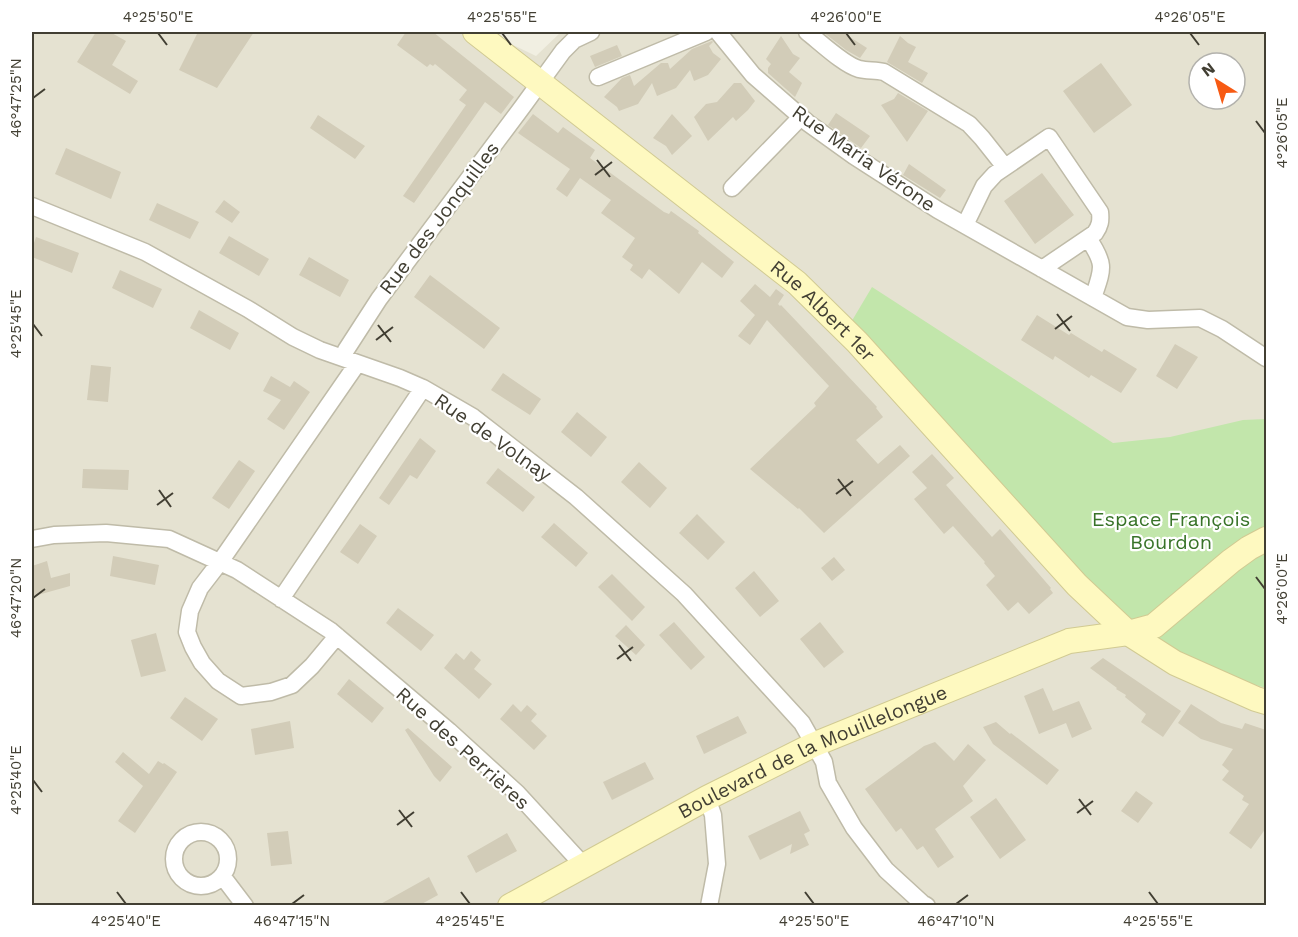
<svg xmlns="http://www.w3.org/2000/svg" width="1298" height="937" font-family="'Work Sans',sans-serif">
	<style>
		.residential { fill: #e5e2d1; fill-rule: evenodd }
		.green { fill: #c2e6ab }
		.building { fill: #d2ccb8 }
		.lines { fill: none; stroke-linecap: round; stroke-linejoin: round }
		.street-casing { stroke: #bfbba8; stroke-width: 19 }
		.secondary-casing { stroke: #d1ca92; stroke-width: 26 }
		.street { stroke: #fff; stroke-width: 16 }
		.secondary { stroke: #fef9c0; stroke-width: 24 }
		.ticks { fill: none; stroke: #423f33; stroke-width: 2 }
		.labels { text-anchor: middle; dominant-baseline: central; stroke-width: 4.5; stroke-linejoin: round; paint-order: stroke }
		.street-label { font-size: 20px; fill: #423f33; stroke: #fff }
		.park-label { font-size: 20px; fill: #387328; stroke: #fff }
		.neatline { fill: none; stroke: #423f33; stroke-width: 2 }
		.ticks-label { font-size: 15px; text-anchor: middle; fill: #423f33 }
	</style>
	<rect width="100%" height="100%" fill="#f1efe2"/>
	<path class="residential" d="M32,32H496L509,43L536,56L561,32H1266V905H32ZM1199,63H1235V99H1199Z"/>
	<path class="green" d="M872,287L1113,443L1170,437L1243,420L1266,419V688L1221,675L1147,636L1085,580L850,324Z"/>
	<path class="building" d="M96,32H110L126,41L112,65L138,81L130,94L77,62Z
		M198,32H254L217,88L179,70Z
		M406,32H433L514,97L501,114L485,102L414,203L403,196L466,105L459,100L467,90L435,64L433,66L430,64L427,67L397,45Z
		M823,32H842L867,48L860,58L846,50Z
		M781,36L793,54L800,58L789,72L802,83L795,97L768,73V68L771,64L766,59Z
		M900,36L908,43L916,47L908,62L928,73L922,83L887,62Z
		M712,41L713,42L709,46L713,53L721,59L708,75L694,81L690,70L676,88L657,96L652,83L638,104L619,111L617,107L604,97L622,78L630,75L634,86L661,63H668L670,69L692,49Z
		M617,45L622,56L595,67L590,56Z
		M1101,63L1132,105L1094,133L1063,91Z
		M734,83H741L755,101L748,110L736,121L733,117L708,141L694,117L706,104L717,102Z
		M898,93L928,111L907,142L881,105L894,99Z
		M836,113L870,136L861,148L828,125Z
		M533,114L558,133L563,127L595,150L590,158L664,212L669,214L671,211L699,231L698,233L734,262L722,278L702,262L679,294L649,269L642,279L630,270L633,265L622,257L635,238L601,213L611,200L580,178L567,197L556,189L570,169L518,133Z
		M672,114L692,136L672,155L666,146L653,138Z
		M318,115L365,146L355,159L310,128Z
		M66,148L121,172L111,199L55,174Z
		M909,164L946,190L940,198L903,175Z
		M1042,173L1074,215L1035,244L1004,201Z
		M224,200L240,212L232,223L215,212Z
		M157,203L199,222L190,239L149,220Z
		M229,236L269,259L259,276L219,253Z
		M36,237L79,253L72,273L32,257V249Z
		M309,257L349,280L340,297L299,275Z
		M120,270L162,289L153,308L112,288Z
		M430,275L500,328L484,349L414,297Z
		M755,284L770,297L776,289L784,295L778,304L780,306L781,305L799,324L877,407L876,408L883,417L856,440L878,464L900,445L910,456L824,533L799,508L798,509L750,469L816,406L814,403L829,386L767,320L750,345L738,336L755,315L740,301Z
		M199,310L239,333L230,350L190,328Z
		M1037,315L1069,335L1071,333L1102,352L1104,349L1137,369L1121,393L1091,375L1089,378L1055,356L1053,360L1021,340Z
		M1175,344L1198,357L1177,389L1156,376Z
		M91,365L111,367L108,402L87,400Z
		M503,373L541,399L530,415L491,390Z
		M271,376L290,387L294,381L310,392L284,430L267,419L281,400L263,391Z
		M577,412L607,437L591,457L561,432Z
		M420,438L436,451L417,479L410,475L389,505L379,498Z
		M932,454L954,478L946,485L992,537L1000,529L1051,588L1050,589L1053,593L1029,614L1018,602L1008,611L986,585L995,576L984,563L985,562L953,526L944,534L914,499L927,488L912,472Z
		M239,460L255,471L229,509L212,498Z
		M639,462L667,488L650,508L621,482Z
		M498,468L535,497L523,512L486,483Z
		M83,469L129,470L128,490L82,488Z
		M697,514L725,542L708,560L679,533Z
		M554,523L588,553L576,567L541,537Z
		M360,524L377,536L358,564L340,552Z
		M113,556L159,565L155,585L110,576Z
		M834,557L845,570L832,581L821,568Z
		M47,561L51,578L70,573V586L34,596L32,587V566Z
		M754,571L779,601L760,617L735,588Z
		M612,574L645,607L632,621L598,587Z
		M398,608L434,635L421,651L386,623Z
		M674,622L705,657L691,670L659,635Z
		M820,622L844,652L824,668L800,639Z
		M626,625L645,645L636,655L615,636Z
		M156,633L166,671L141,677L131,640Z
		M471,651L481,660L474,669L492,684L479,699L444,668L456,653L464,660Z
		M1103,658L1181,711L1163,737L1141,722L1146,714L1125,697L1126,695L1116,689L1117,688L1090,668Z
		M349,679L384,708L372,723L337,694Z
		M1043,688L1053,711L1079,701L1092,729L1072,738L1066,723L1039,734L1024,696Z
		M185,697L218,719L202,741L170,718Z
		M513,704L521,712L527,705L537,714L531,721L547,736L534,750L500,719Z
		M1191,704L1221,723L1242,729L1245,723L1266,730V828L1251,849L1229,833L1249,804L1242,800L1244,796L1222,780L1229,771L1222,765L1233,749L1201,739L1178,723Z
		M738,716L747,733L704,754L696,736Z
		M290,721L294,748L255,755L251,729Z
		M996,722L1010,734L1011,733L1059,770L1047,785L993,744L983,727Z
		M408,728L452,767L440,782L434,776L405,730Z
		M935,742L954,761L968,744L986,760L963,786L973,801L935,829L954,857L938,868L923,846L917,850L901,828L896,832L865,789L924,746Z
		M123,752L149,774L158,761L163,764L164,763L177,772L135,833L118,821L143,786L115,762Z
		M645,762L654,779L612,800L603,782Z
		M1136,791L1153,803L1138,823L1121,811Z
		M996,798L1026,840L1000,859L970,817Z
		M800,811L810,831L804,834L809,845L790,854L792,844L760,860L748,836Z
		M288,831L292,864L271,866L267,833Z
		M507,833L517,851L476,873L467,856Z
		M429,877L438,895L418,906H377Z"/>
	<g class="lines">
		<defs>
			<path id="street" d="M718,32L753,75L808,123L854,156L938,210L1127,317L1148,320L1200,318L1222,329L1266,358
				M807,32C820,42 844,65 859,69C867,71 876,70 884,72L969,124L982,138L1005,167
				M598,77L706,32
				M732,188L801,117
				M32,206L145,252L248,309L293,337L320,350L400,378L423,388L473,417L576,497L684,594L802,723L824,762L828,783L854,828L886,870L922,903L927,906
				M965,225L984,186L995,174L1049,137L1100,212C1101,221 1100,226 1095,233L1042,269
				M1088,238C1106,265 1103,268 1093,298
				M343,358L346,350L379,299L523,106L563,51L574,40L591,32
				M32,539L54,535L106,533L169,539L237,570L331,631L449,731L517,793L584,866
				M281,599L423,388
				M337,636L312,666L292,685L271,692L241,696L218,681L202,663L193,647L187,632L190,611L200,588L220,562L357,364
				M707,798L713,815L717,864L709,906
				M174 859a27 27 0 1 1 54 0a27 27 0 1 1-54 0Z
				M223,877L245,906"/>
			<g id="secondary">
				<path id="s1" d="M475,32L797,283L857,342L1077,585L1128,633L1175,663L1256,699L1266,702"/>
				<path id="s2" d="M510,906L707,798L813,745L1069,641L1128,633L1154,626L1231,561L1249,548L1266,539"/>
			</g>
		</defs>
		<use href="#street" class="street-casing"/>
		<use href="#secondary" class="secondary-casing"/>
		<use href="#street" class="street"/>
		<use href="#secondary" class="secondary"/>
	</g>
	<path class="ticks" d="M158,33L167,45M502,33L511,45M846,33L855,45M1190,33L1199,45M33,98L45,89M1256,121L1265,133M597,160L610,177M595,175L612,162M1057,314L1070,331M33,324L42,336M378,325L391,342M1055,329L1072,316M376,340L393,327M838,479L851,496M159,490L171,507M836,494L853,481M157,505L173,493M1256,577L1265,589M33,598L45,589M619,645L631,661M617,659L633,647M33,780L42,792M1079,799L1091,815M399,810L412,827M1077,813L1093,801M397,825L414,812M117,892L126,904M461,892L470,904M805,892L814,904M1149,892L1158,904M292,904L304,895M956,904L968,895"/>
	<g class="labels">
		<g class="street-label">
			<text transform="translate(864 158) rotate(35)">Rue Maria Vérone</text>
			<text transform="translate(439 218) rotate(-53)">Rue des Jonquilles</text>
			<text stroke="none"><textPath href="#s1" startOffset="446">Rue Albert 1er</textPath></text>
			<text transform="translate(493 437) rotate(35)">Rue de Volnay</text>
			<text transform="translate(463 748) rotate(42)">Rue des Perrières</text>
			<text stroke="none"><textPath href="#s2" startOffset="340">Boulevard de la Mouillelongue</textPath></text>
		</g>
		<g class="park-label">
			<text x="1171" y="519">Espace François<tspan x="1171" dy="23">Bourdon</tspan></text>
		</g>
	</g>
	<rect width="1298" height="937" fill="none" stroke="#ffffff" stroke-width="66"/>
	<g transform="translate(1217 81) rotate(323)"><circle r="28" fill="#ffffff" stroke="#b3b2ad" stroke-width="1.5"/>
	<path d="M0-4.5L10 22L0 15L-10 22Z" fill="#f75a13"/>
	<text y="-9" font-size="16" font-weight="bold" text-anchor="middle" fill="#423f33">N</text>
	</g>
	<rect x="33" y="33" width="1232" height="871" class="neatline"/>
	<g class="ticks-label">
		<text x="158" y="22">4°25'50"E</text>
		<text x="502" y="22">4°25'55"E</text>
		<text x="846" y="22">4°26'00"E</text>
		<text x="1190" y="22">4°26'05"E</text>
		<text transform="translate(16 98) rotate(-90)" y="5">46°47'25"N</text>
		<text transform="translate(1282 133) rotate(-90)" y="5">4°26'05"E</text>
		<text transform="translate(16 324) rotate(-90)" y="5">4°25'45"E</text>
		<text transform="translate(1282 589) rotate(-90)" y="5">4°26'00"E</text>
		<text transform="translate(16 598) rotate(-90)" y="5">46°47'20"N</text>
		<text transform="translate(16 780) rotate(-90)" y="5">4°25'40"E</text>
		<text x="126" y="926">4°25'40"E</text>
		<text x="292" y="926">46°47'15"N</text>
		<text x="470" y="926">4°25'45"E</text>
		<text x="814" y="926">4°25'50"E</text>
		<text x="956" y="926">46°47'10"N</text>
		<text x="1158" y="926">4°25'55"E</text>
	</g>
</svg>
